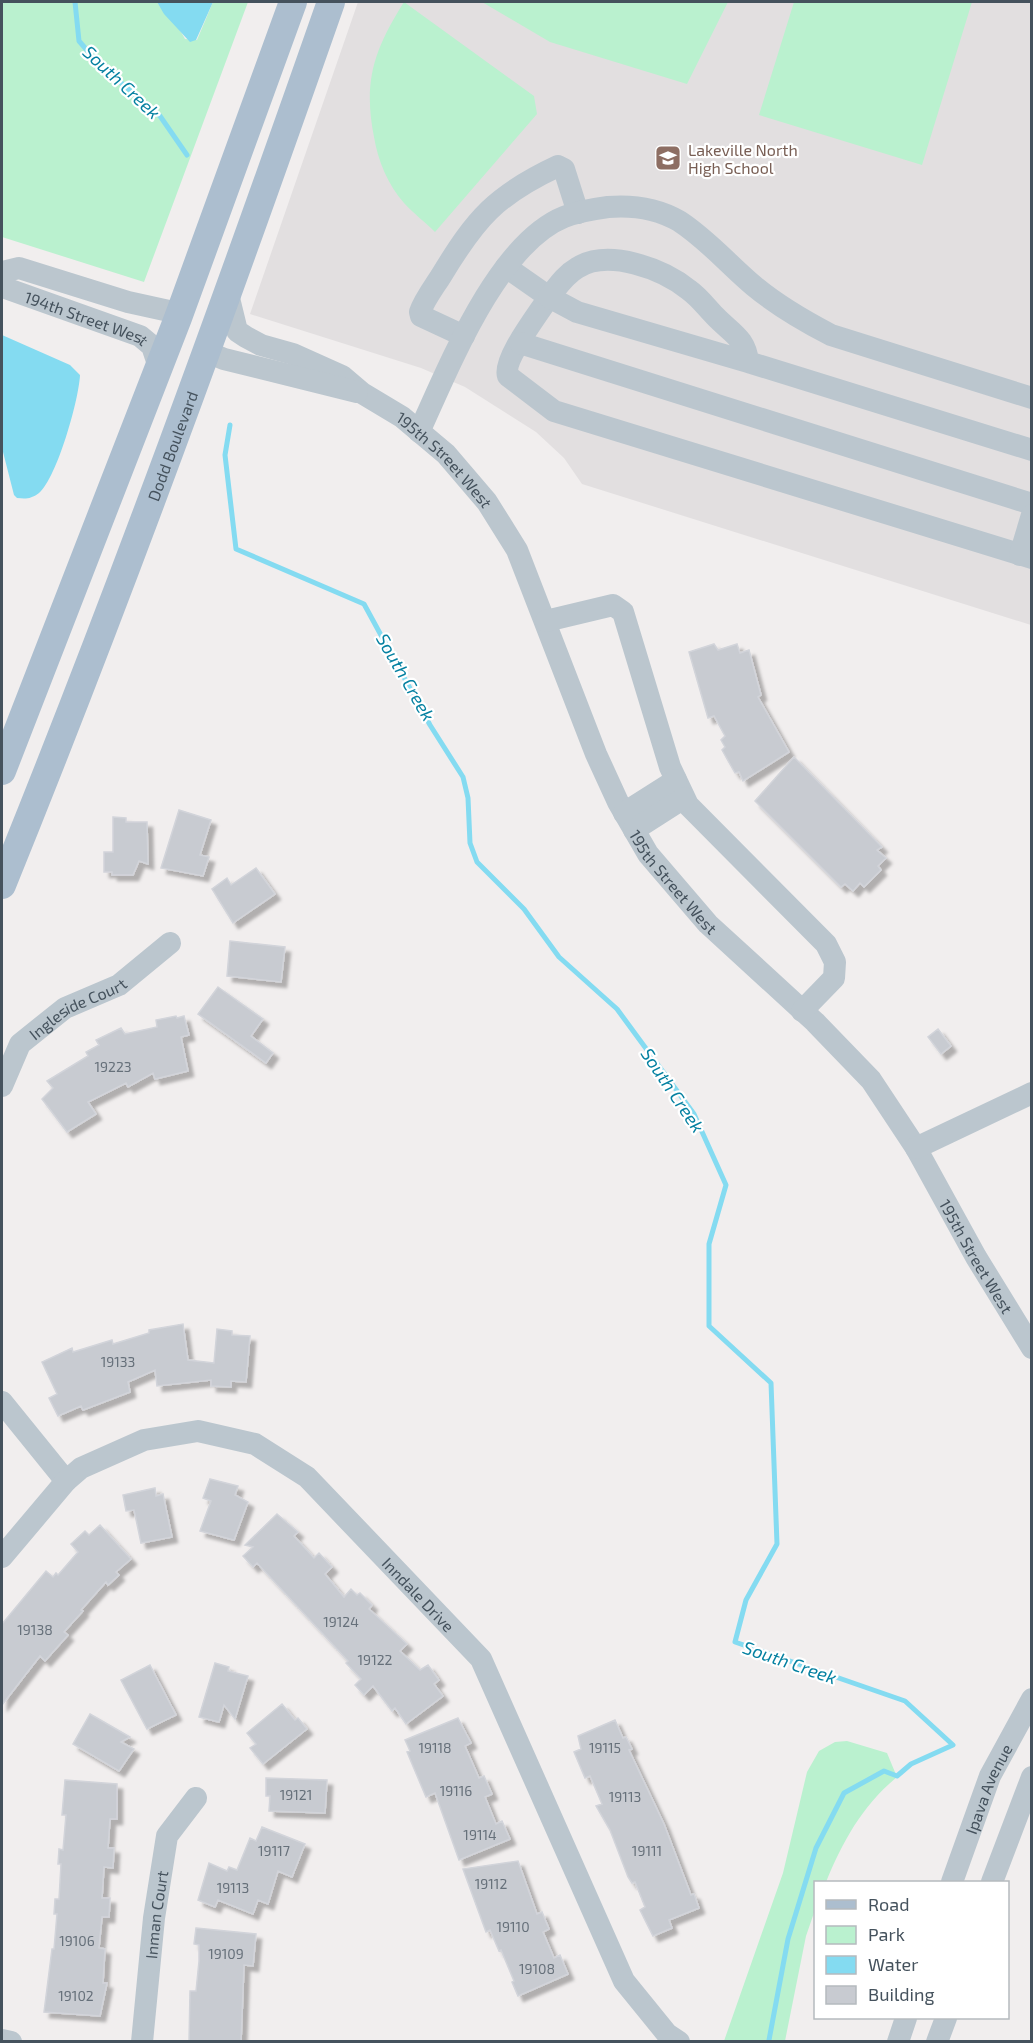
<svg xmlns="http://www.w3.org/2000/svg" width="1033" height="2043" font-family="'Exo 2',sans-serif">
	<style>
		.education { fill: #e2dfe0 }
		.green { fill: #baf1cf }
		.water { fill: #84dbf1 }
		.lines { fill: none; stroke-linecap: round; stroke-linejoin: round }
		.stream { stroke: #84dbf1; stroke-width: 5 }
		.building { fill: #c8cbd1; stroke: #d2d4da; stroke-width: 1.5; filter: url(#shadow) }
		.minor { stroke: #bbc6ce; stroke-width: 22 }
		.major { stroke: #acbecf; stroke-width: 28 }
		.labels { text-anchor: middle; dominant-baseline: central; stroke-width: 4.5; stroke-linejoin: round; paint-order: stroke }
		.number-label { font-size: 14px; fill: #66707a }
		.education-label { font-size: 16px; fill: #785e54; stroke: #fff; text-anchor: start }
		.street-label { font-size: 16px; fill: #45525d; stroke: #fff }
		.water-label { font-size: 18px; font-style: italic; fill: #0581a1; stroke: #fff }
	</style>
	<defs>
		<filter id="shadow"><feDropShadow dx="5.5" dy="5.5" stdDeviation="1.5" flood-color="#0004"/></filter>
	</defs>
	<rect width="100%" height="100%" fill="#f1eeee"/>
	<path class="education" d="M358,2H1031V625L582,484L564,458L536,432L465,387L421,368L250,314Z"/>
	<path class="green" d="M2,2H157C165,16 178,24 185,39L197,40L213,2H248L144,282L2,237Z
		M404,2L534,96L537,114L435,232C425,222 414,214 404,203C388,185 378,161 374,137C363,81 374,50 404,2Z
		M482,2H728L687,84L550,42Z
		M794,2H972L922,165L759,115Z
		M847,1741L887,1753L897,1777C862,1806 843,1841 826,1882H816L815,1910L806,1936L785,2041H724L783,1873L807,1772L819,1751L835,1742Z"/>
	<path class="water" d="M157,2H213L196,40L190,42L164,14Z
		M2,335L70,365L80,375C79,399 57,478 39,493C31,499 26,499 17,498L14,495L2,448Z"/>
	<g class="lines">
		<path class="stream" d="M75,2L79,41L99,64L160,116L187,155
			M230,425L225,455L236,549L364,604L430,725L463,777L468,798L470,843L477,862L524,909L559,957L617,1009L694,1114L726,1185L709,1244V1326L771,1383L777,1544L746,1600L735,1642L905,1701L953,1745L911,1764L897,1776L884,1771L844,1793L816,1848L788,1939L769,2040"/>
	</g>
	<path class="building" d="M714,644L718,650L737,644L740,653L749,650L761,695L758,697L789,752L743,781L739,772L735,773L722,750L725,747L721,740L725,736L714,716L708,718L689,652Z
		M794,757L882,847L877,850L886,858L878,866L881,870L864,887L860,883L853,891L845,884L841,887L755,801Z
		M179,810L211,820L200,855L209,857L203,876L161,868Z
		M113,817L126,818V822H147L148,864L139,861L133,875H112V872H104V852H113Z
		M256,868L275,894L233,923L212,889L227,878L231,885Z
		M230,941L285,947L281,982L227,976Z
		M218,987L263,1019L251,1036L273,1053L266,1063L198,1014Z
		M176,1016L177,1018L184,1016L189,1035L181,1037L188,1071L155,1079L153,1073L128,1087L126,1083L88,1102L96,1114L67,1132L42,1099L53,1088L47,1081L88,1056L86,1052L99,1045L96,1040L121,1028L125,1034L157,1027L156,1020Z
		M938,1029L951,1046L941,1054L928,1037Z
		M183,1324L188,1360L214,1363L217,1329L232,1331V1335L250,1336L246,1382L231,1381V1387L211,1386V1380L157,1386L155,1370L128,1382L130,1392L83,1410L81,1406L58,1416L49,1398L57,1394L42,1362L72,1348L73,1352L112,1340L113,1344L149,1333V1330Z
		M210,1479L238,1486L235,1495L248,1502L234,1540L200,1531L211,1501L203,1498Z
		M155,1488L156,1496L163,1494L172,1537L141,1543L134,1510L126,1511L123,1495Z
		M277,1514L298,1532L294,1536L314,1558L319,1553L332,1567L325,1574L344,1597L351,1589L357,1595L360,1593L372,1605L369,1609L407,1644L400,1651L420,1670L428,1665L439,1680L434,1684L443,1696L406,1724L395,1708L392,1711L373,1686L364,1695L355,1685L361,1679L346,1663L348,1661L257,1563L253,1567L243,1556L253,1547L245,1545Z
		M100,1525L131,1559L116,1572L119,1575L108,1585L106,1582L81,1610L83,1611L64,1632L68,1635L45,1661L40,1656L2,1705V1624L46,1571L53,1577L56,1573L58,1575L78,1552L71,1544L85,1531L89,1535Z
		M215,1663L229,1667L228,1671L248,1676L235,1719L224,1705L219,1722L199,1717Z
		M150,1665L176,1715L147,1729L121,1680Z
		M282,1704L295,1720L298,1718L307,1729L263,1764L250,1748L256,1744L247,1733Z
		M90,1714L130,1737L121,1742L134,1749L119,1771L73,1744Z
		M458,1718L471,1743L465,1746L479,1778L484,1776L492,1794L485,1797L496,1824L502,1821L510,1839L459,1860L435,1793L426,1797L407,1752L410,1751L405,1740Z
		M615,1720L623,1738L626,1737L632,1749L629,1750L664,1824L691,1895L694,1894L699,1908L669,1920L672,1928L653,1936L640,1910L645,1907L635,1882L632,1883L628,1877L610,1830L596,1806L602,1804L590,1776L585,1778L574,1752L581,1749L578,1736Z
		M266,1778L327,1780L325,1813L269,1811L270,1796H266Z
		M65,1780L117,1784V1819H110L108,1848H114L113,1868L104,1867L102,1898H110L109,1917H102L99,1948L105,1949L103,1983H107L100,2016L44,2012L52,1949H54L57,1914H54L55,1899H59L61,1864H58L59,1849L63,1850L66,1815H62Z
		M262,1827L305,1844L292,1877L278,1871L268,1904L258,1900L253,1914L218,1900L215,1907L198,1900L209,1863L227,1871L229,1867L237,1870L250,1838L256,1841Z
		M518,1861L537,1914L542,1912L549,1929L543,1932L554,1958L560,1955L568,1974L518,1996L512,1982L514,1981L501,1950L499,1951L490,1930L486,1932L463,1869Z
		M196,1928L256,1934L253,1966L244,1965L241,2042H189L190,1991H196L199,1961V1945L194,1944Z"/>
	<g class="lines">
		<g class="minor">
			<path d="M506,267L549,297C539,313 502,360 508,376L554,411L1032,558"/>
			<path d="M2,272L19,268L128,302L169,311L178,318"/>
			<path id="s1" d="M2,282L8,289L140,336L152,346L159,367"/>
			<path id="s2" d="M228,294L237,331L246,337L261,345L293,354L342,376L362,393L402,417L446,454L487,502L517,550L596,754L618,802L648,854L708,924L815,1022L871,1080L916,1148L976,1257L1032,1348"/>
			<path d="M464,336L421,316L420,312C424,300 434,287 441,276C476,218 496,195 558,166L564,169L578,213"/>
			<path d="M520,343L1032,504"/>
			<path d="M207,352L224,359L357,392"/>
			<path d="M748,362L577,312L549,297C558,286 565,275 577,268C608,248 663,269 689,290C699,297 707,308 715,316C731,333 746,338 748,362L1032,450"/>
			<path d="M419,432C448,369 497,244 564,217C579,211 593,209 608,207C632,205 658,209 679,221C707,239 729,265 754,286C778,306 804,321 831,335L1032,398"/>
			<path d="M1020,555L1032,515"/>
			<path d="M546,621L613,605L623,612L670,767L688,805L826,944L835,962L834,978L802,1011"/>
			<path d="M624,813L676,780"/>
			<path d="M634,830L684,798"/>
			<path id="s3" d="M2,1086L20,1044L65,1008L119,985L170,943"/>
			<path d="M916,1148L1032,1093"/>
			<path d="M2,1402L66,1481"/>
			<path id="s4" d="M2,1557L66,1481L81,1468L144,1440L198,1431L255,1444L307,1477L481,1659L624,1981L667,2034L679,2042"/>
			<path id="s5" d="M952,1882L990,1776L1032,1699"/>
			<path d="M992,1882L1032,1777"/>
			<path d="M2,2040L11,2042"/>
			<path id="s6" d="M142,2042L154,1918L167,1836L196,1798"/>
			<path d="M898,2042L906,2018"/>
			<path d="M937,2042L946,2018"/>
		</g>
		<g class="major">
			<path d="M2,771L178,318L293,2"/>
			<path id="s7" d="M2,885C120,594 227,299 331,2"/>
		</g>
	</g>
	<defs>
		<symbol id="school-square" viewBox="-11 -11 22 22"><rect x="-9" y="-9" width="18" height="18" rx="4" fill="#8d6e63" stroke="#fff"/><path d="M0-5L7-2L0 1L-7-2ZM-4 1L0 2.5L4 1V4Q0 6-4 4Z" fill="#fff"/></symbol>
	</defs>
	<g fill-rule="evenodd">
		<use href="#school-square" x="653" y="143" width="30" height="30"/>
	</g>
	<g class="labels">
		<g class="number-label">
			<text x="113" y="1066">19223</text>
			<text x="118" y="1361">19133</text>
			<text x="341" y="1621">19124</text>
			<text x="35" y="1629">19138</text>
			<text x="375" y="1659">19122</text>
			<text x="435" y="1747">19118</text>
			<text x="605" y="1747">19115</text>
			<text x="456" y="1790">19116</text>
			<text x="296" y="1794">19121</text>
			<text x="625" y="1796">19113</text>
			<text x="480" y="1834">19114</text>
			<text x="274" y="1850">19117</text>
			<text x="647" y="1850">19111</text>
			<text x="491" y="1883">19112</text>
			<text x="233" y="1887">19113</text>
			<text x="513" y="1926">19110</text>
			<text x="77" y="1940">19106</text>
			<text x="226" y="1953">19109</text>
			<text x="537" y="1968">19108</text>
			<text x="76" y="1995">19102</text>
		</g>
		<g class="education-label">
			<text x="688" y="149">Lakeville North<tspan x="688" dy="18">High School</tspan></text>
		</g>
		<g class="street-label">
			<text stroke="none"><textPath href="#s1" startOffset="93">194th Street West</textPath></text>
			<text stroke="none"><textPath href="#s7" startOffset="471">Dodd Boulevard</textPath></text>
			<text stroke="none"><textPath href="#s2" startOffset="286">195th Street West</textPath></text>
			<text stroke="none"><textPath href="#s2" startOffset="772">195th Street West</textPath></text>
			<text stroke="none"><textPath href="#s3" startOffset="114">Ingleside Court</textPath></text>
			<text stroke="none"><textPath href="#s2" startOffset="1258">195th Street West</textPath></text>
			<text stroke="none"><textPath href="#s4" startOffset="525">Inndale Drive</textPath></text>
			<text stroke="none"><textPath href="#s5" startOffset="100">Ipava Avenue</textPath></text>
			<text stroke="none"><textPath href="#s6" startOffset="128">Inman Court</textPath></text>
		</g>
		<g class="water-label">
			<text transform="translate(122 82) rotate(43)">South Creek</text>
			<text transform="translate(406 677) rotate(60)">South Creek</text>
			<text transform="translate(673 1090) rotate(56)">South Creek</text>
			<text transform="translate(790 1662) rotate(19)">South Creek</text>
		</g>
	</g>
	<rect width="1033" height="2043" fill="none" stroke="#45525d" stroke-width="6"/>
	<rect x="814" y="1881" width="195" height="138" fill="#ffffff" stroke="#b5babe" stroke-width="1.5"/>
	<rect x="826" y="1900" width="30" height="9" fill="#acbecf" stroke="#b5babe" stroke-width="1.5"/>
	<text x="868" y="1911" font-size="18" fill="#45525d">Road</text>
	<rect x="826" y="1926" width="30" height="18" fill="#baf1cf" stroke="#b5babe" stroke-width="1.5"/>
	<text x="868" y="1941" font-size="18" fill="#45525d">Park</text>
	<rect x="826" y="1956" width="30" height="18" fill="#84dbf1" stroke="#b5babe" stroke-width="1.5"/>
	<text x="868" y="1971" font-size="18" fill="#45525d">Water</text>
	<rect x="826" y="1986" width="30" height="18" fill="#c8cbd1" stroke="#b5babe" stroke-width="1.5"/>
	<text x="868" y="2001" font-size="18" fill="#45525d">Building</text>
</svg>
